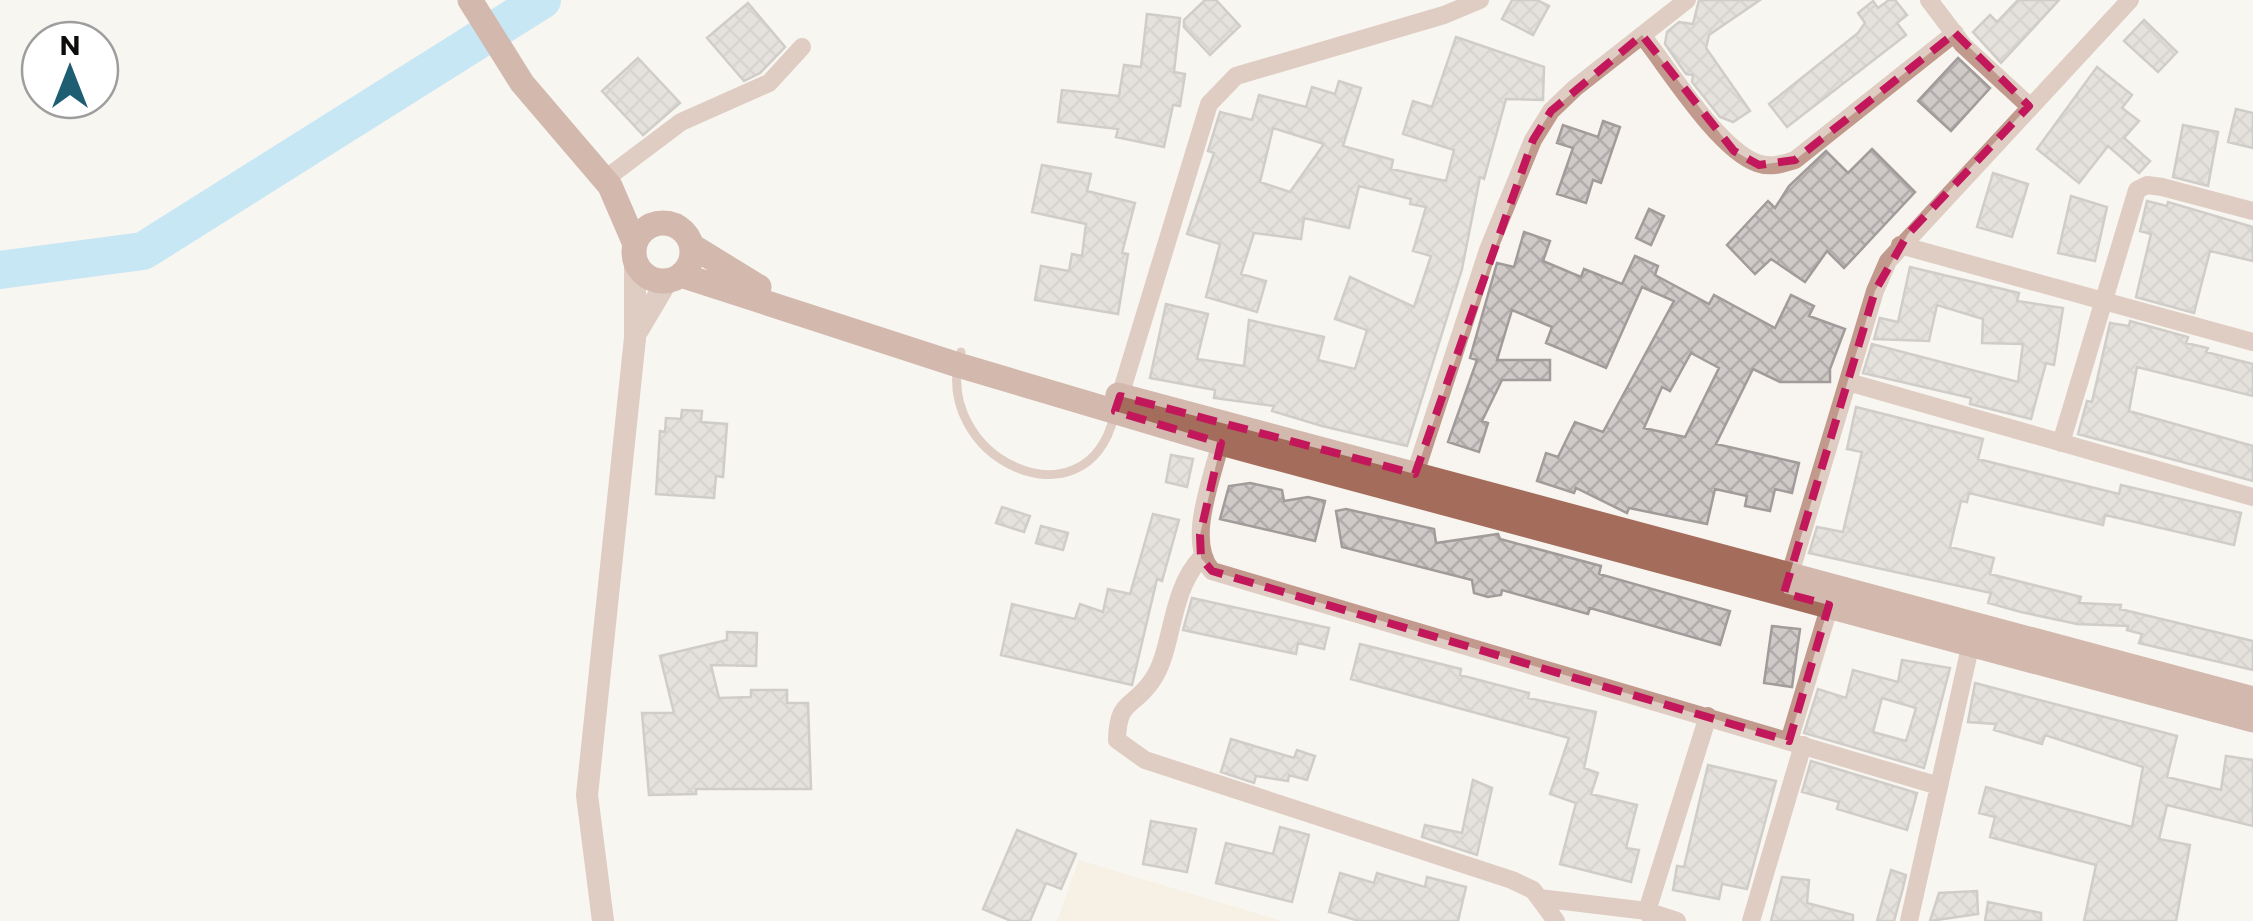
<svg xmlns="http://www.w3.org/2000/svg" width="2253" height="921" font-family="Commissioner,sans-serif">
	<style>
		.education { fill: #f7e9d6 }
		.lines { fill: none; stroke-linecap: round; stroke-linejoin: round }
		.river { stroke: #8dd4fb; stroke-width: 38 }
		.building { fill: url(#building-cross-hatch); stroke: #a19c9a; stroke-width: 2.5; fill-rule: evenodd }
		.service { stroke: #c1998d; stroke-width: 9 }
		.minor { stroke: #c1998d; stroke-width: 18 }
		.tertiary { stroke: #c1998d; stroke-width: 22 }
		.secondary { stroke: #a46d5b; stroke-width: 25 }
		.marked { fill: none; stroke: #c2185b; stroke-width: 8; stroke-dasharray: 20 12; stroke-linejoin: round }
	</style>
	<defs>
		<pattern id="building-cross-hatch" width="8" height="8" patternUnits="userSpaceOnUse" patternTransform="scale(2.5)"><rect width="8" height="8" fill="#cfcac8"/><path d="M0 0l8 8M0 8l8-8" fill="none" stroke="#b1acab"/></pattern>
	</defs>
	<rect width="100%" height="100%" fill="#f8f5f1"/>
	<path class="education" d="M1079,860L1282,921H1057Z"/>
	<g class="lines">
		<path class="river" d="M0,270L143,251L542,0"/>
	</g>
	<path class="building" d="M1205,0H1216L1240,26L1210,55L1184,27V20Z
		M1512,0H1537L1549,6L1533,35L1502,19Z
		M1699,0H1760L1709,35L1706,48L1750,111L1733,122L1720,117L1692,82L1693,75L1686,74L1665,44L1667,32L1679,22L1693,24Z
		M1889,0H1895L1907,15L1897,23L1906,35L1787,127L1769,104L1858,33L1865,23L1858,13L1873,1L1878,8Z
		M2018,0H2059L2001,63L1973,32L1990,15L1997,22Z
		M748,3L785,47L760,73L744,81L707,38Z
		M1147,14L1180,18L1174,72L1185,74L1180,106L1173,105L1164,147L1116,137L1118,129L1058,122L1062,90L1119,96L1124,65L1141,67Z
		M2144,20L2177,52L2158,72L2124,41Z
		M1456,37L1544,67L1543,100L1506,99L1484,179L1480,177L1462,269L1407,446L1322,426L1272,411L1274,406L1214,398L1215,390L1150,378L1166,304L1208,314L1197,359L1244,366L1249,320L1324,337L1318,360L1355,369L1367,330L1335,319L1350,277L1414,307L1431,256L1413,251L1426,207L1410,204L1411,199L1359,186L1349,228L1304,218L1301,239L1254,233L1241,274L1266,281L1257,312L1206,297L1220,244L1187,234L1214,153L1208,151L1220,112L1252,120L1259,95L1306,107L1312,87L1335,94L1339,81L1361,88L1343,146L1393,160L1391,169L1446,181L1454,150L1403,134L1413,101L1432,107ZM1273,128L1324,144L1290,192L1260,182Z
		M638,58L680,103L643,135L602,91Z
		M1958,58L1990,88L1951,131L1918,101Z
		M2097,67L2132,95L2122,108L2139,121L2124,138L2150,161L2139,173L2108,146L2079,183L2037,149Z
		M2236,109L2253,113V148L2228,142Z
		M1603,121L1620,127L1601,183L1593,180L1586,203L1557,194L1573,148L1557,143L1563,125L1598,137Z
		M2183,125L2218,132L2208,186L2173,177Z
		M1872,149L1915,192L1844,268L1827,251L1805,282L1771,259L1755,274L1727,245L1768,201L1775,208L1789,186L1826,151L1848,173Z
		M1042,165L1091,174L1087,191L1135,203L1122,253L1128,254L1118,314L1035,300L1041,266L1069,271L1072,254L1082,256L1086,224L1032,212Z
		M1993,173L2028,184L2012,237L1977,227Z
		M2071,196L2107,207L2095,261L2058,253Z
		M2147,201L2167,206L2168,202L2253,227V261L2210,251L2194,313L2136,297L2151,234L2140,231Z
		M1649,209L1664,216L1651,245L1636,238Z
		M1524,232L1550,241L1543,261L1581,277L1584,269L1622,284L1635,256L1658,266L1655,275L1709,304L1714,295L1775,328L1791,295L1814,306L1809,316L1845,329L1830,369V382H1780L1753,369L1716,444L1799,463L1792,493L1775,489L1770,511L1745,506L1747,496L1715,489L1707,524L1629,508L1627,513L1576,488L1574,493L1537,481L1546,453L1558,457L1575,422L1603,432L1674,301L1642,287L1606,368L1546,343L1552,327L1512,310L1497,360H1550V380H1502L1482,421L1488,423L1479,452L1448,442L1477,360L1470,358L1497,263L1514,267ZM1691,353L1719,368L1685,437L1644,428L1662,387L1670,391Z
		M1910,267L2019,293L2017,301L2063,308L2054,365L2046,363L2031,419L1970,404L1971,398L1863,373L1872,344L2018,382L2023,344L1982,343L1983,319L1937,305L1929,341L1874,339L1880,318L1898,322Z
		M2130,321L2188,337L2186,343L2208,348L2206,352L2253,364V396L2137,367L2129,411L2253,446V481L2078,434L2087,401L2092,402L2110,323L2129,326Z
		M1856,407L1983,439L1978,459L2119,494L2121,485L2241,513L2234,545L2105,515L2103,525L1969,493L1967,502L1961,501L1950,547L1994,558L1990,574L2081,597L2079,603L2121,605L2120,609L2253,641V670L2139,643L2142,634L2127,630L2128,626L2077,624L2021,612L1988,603L1991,593L1809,553L1817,527L1843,532L1862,452L1847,449Z
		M682,410L702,411L701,422L727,424L723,477L716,476L714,498L656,494L660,431L665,432L666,418L681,419Z
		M1171,455L1193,459L1187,487L1166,482Z
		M1250,483L1282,490L1284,501L1308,497L1325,501L1315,541L1220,519L1229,486Z
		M1002,507L1030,516L1024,532L996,523Z
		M1346,509L1434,529L1436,543L1498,534L1500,539L1601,566L1599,574L1730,611L1720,645L1590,608L1588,614L1502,590L1501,595L1488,597L1474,593L1472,580L1342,547L1336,511Z
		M1153,514L1179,520L1162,581L1157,579L1132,685L1001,655L1012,604L1075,619L1080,604L1103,612L1108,589L1130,594Z
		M1041,526L1068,533L1063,550L1036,543Z
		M1192,598L1329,628L1324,649L1298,643L1296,654L1183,630Z
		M1772,626L1800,629L1792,687L1764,683Z
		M727,632L757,633L756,666L711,665L719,698L751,697V690H787V703H808L811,789H696V794L649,795L642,713H674L660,656L727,640Z
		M1360,644L1461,669L1460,675L1529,693L1528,698L1596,712L1584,768L1598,773L1591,794L1637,805L1626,848L1639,850L1631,882L1560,864L1576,803L1550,794L1569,738L1351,679Z
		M1902,660L1950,668L1924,768L1804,733L1818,689L1846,698L1853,670L1898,682ZM1882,698L1916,708L1906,741L1873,732Z
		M1975,683L2177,736L2167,777L2221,790L2226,756L2253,760V826L2167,805L2159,839L2190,845L2176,921H2084L2096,865L1990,837L1995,817L1979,813L1986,787L2132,827L2143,767L2045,735L2042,744L1994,730L1996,724L1968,722Z
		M1231,739L1294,758L1297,750L1315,756L1307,780L1289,775L1288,781L1256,776L1254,783L1221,772Z
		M1811,761L1917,793L1907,830L1837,809L1839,802L1802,792Z
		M1708,765L1776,781L1747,889L1722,884L1719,899L1673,890L1677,866L1684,867Z
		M1473,780L1492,788L1477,855L1422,837L1425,825L1462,833Z
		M1151,821L1196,829L1187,872L1143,864Z
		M1280,827L1309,835L1292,902L1216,883L1226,843L1273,854Z
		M1017,830L1076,854L1061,889L1046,883L1030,921H1011L983,909Z
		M1891,870L1906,875L1903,888L1894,921H1877Z
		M1340,873L1374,883L1377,873L1425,887L1427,877L1466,887L1458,921H1359L1329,912Z
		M1782,877L1809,880L1807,903L1853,915V921H1771Z
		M1977,891L1978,914L1930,921L1939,893Z
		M1988,902L2041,913V921H1985Z"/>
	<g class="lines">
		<path class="service" d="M961,352C929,457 1086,532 1114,416"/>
		<path class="minor" d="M1929,0L1963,45L2029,106
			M1642,35C1669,69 1718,149 1757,163C1770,168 1783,164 1795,160L1955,33
			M604,180L681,122L769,83L802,47
			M1900,245L2253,342
			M1848,382L2253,497
			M1117,406L1209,104L1236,76L1444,15L1480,0
			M1223,432C1216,471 1184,539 1212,571L1939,786
			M2061,443L2137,190L2147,185L2162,187L2253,211
			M1412,483L1488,250L1533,140L1551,111L1575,88L1687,0
			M1201,558C1168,593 1174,652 1151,682C1132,709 1118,699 1117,740L1145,760L1512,880L1533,890L1556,921
			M1787,584L1875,291L1888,261L2130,0
			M1789,741L1832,598
			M1539,898L1647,911L1677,921
			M1653,921L1647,911L1708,716
			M1751,921L1803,745
			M1909,921L1973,634"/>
		<path class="tertiary" d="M638,330L667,281
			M603,921L587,795L635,338V263"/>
		<path class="secondary" d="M470,0L522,83L610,186L635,244
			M634 252a29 29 0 1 1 58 0a29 29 0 1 1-58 0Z
			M692,246L759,287
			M681,275L958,365L1221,443L2253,720
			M1118,395L2253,699"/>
	</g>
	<path d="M0 0H2253V921H0ZM1955,33L2029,106L1908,234L1875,291L1784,593L1829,605L1789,741L1212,571L1201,558L1200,535L1221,443L1115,411L1120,396L1415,474L1533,140L1551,111L1642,35L1734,151L1759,165L1795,160Z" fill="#f8f5f1" fill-opacity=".55" fill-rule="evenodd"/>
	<path class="marked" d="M1955,33L2029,106L1908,234L1875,291L1784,593L1829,605L1789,741L1212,571L1201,558L1200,535L1221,443L1115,411L1120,396L1415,474L1533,140L1551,111L1642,35L1734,151L1759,165L1795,160Z"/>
	<g transform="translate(70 70)"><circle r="48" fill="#ffffff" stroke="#9f9e9e" stroke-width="2.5"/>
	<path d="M0-8L18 38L0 25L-18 38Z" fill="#1d5e73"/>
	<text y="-15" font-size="28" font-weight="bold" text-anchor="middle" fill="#0e0d0c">N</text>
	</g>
</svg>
